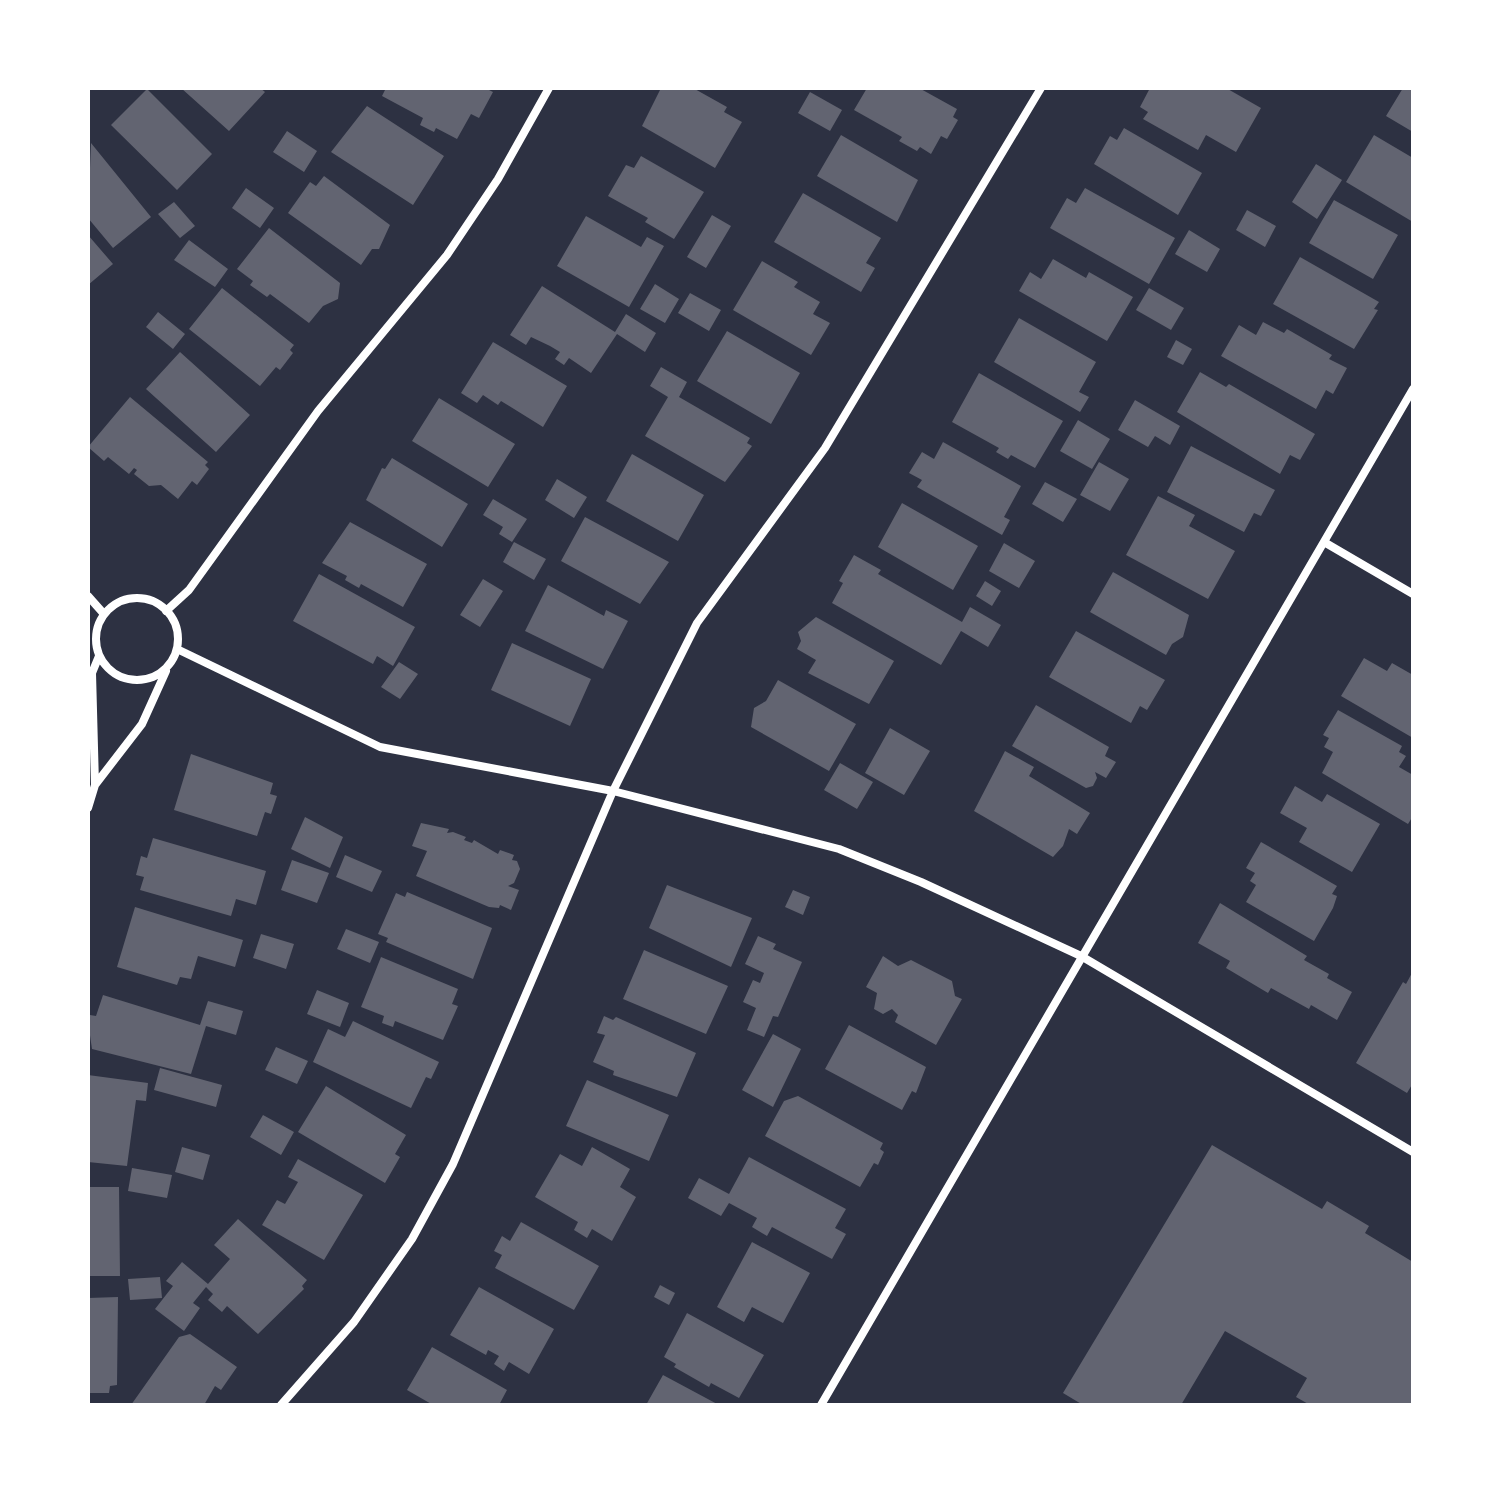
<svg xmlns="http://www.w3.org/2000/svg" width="1501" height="1493" font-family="'DM Sans',sans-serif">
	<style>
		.building { fill: #626471 }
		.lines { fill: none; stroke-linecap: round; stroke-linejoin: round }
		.minor { stroke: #fff; stroke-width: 8 }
	</style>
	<rect width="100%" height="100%" fill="#2d3142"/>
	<path class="building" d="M181,88H260L265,92L229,131Z
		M386,88H485L493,92L479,118L471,114L457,139L436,128L434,132L420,125L423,118L382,96Z
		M661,88H693L727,107L724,112L742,122L715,168L642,126Z
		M867,88H919L957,109L953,117L958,120L947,139L941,136L931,154L920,147L917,151L899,141L902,137L854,110Z
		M1150,88H1226L1261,108L1236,152L1206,135L1198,150L1143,119L1148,112L1140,107Z
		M1403,88H1413V132L1386,116Z
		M147,89L212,154L177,190L111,125Z
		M810,92L842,110L830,131L798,113Z
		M367,106L444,156L413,205L331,152Z
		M1124,128L1202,173L1178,215L1094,164L1110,136L1117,140Z
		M287,131L317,151L304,172L273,152Z
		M841,135L918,180L897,222L817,176Z
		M1374,135L1413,158V222L1346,182Z
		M91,143L151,217L113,248L88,218Z
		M641,156L704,192L674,239L645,222L648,218L608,196L626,165L634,168Z
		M1316,164L1342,180L1317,219L1292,202Z
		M324,176L390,225L379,249H372L361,265L288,213L310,182L316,186Z
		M246,188L274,208L260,228L232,208Z
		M1085,188L1175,238L1149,284L1050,228L1067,198L1076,203Z
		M803,193L881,238L866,263L875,268L861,292L774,242Z
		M1334,200L1398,235L1373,279L1309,243Z
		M174,202L195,226L180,238L158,214Z
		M1247,210L1276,226L1265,247L1236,230Z
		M712,215L731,226L706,268L687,257Z
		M586,216L641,247L647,237L664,246L629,307L557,266Z
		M269,228L340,283L338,299L323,306L309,323L270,294L267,297L250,285L253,281L237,269Z
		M1189,230L1220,249L1207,272L1175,254Z
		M88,235L113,264L88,285Z
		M189,240L228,269L215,287L174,260Z
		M1300,257L1379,302L1374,309L1378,310L1354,349L1273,304Z
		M1053,259L1086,278L1089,272L1133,297L1107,341L1019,291L1030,272L1041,279Z
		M762,261L798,282L794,287L820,302L813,314L830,323L811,355L733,310Z
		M655,284L679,299L665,323L640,309Z
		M542,286L615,332L626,314L656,333L645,352L617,334L591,373L569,358L564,365L555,359L560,352L550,346L531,337L526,345L510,335Z
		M222,288L294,345L290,350L293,353L280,370L276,367L260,386L189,329Z
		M1149,288L1184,308L1171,330L1136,310Z
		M690,293L721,310L709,331L678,313Z
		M158,312L185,334L173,349L146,327Z
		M1019,318L1096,362L1079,392L1089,397L1080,412L994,362Z
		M1263,322L1284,333L1287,329L1332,355L1329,359L1347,368L1333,394L1326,390L1316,409L1221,356L1239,325L1256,335Z
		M727,331L800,373L771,424L697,381Z
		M1176,340L1192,349L1183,365L1167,357Z
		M493,342L567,386L543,427L501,401L498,405L483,395L477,403L461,393Z
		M180,352L250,415L216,452L146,389Z
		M661,367L687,382L679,397L750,438L747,443L752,446L725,482L645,436L668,397L650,386Z
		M1200,372L1226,387L1229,384L1315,434L1300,460L1290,455L1280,474L1177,412Z
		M979,373L1063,421L1035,468L1011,455L1008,459L996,452L999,448L952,422Z
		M130,397L208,462L205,465L209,469L197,485L192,481L178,499L161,485L149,486L134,474L137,470L134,468L129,474L108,457L104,461L88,447Z
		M439,398L515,444L488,487L412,441Z
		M1135,400L1180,426L1170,445L1155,436L1148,447L1118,430Z
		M1078,420L1110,439L1092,469L1060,451Z
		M943,442L1021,486L1004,517L1010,520L1002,535L917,487L922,480L909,473L922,452L934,459Z
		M1191,446L1275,490L1261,516L1254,513L1244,532L1167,492Z
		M632,454L704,495L678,541L606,501Z
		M392,458L468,504L442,547L366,500L382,468L385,469Z
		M1099,462L1129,479L1110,511L1080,495Z
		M557,479L587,497L574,518L545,500Z
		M1045,482L1077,499L1063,522L1032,504Z
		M1158,496L1195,515L1189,526L1235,551L1208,599L1126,555Z
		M493,499L527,519L512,542L499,534L503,527L483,515Z
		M902,503L978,546L953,590L878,547Z
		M585,517L669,562L640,604L561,561Z
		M350,522L427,564L403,607L361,584L359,588L345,580L347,576L322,563Z
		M514,542L546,559L534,580L503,562Z
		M1004,543L1035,561L1019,588L989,571Z
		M854,555L881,570L878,574L962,622L970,607L1001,625L988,647L961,631L941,665L832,603L843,583L839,581Z
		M1113,572L1189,615L1183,637L1172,644L1166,655L1090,612Z
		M319,574L415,627L393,666L377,656L373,664L293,621Z
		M483,579L503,591L480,627L460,615Z
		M985,581L1001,591L992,606L976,596Z
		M548,585L604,616L606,610L628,621L603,669L525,631Z
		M816,617L894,661L869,704L808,673L816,660L797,649L801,641L798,632Z
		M1076,631L1165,680L1147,710L1140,706L1131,723L1049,677Z
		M512,643L591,679L570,726L491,690Z
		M1364,658L1387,671L1392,663L1413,675V738L1341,696Z
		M399,662L418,674L400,699L381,687Z
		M778,680L856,724L829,771L751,727L754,708L766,701Z
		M1036,705L1109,747L1105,756L1116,762L1106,778L1095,772L1097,778L1093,786L1086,788L1012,746Z
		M1338,710L1402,746L1399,752L1406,756L1399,767L1413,775V816L1408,824L1322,773L1333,752L1324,747L1329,738L1323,735Z
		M890,728L930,751L904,795L865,773Z
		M1005,751L1034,767L1029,776L1090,813L1077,834L1069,829L1063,846L1053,857L974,811Z
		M191,754L273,783L270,794L277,796L271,814L265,812L257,836L174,810Z
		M840,763L873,782L857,809L824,790Z
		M1295,786L1322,802L1327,794L1380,824L1352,872L1299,842L1307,828L1280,813Z
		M305,817L343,837L330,868L291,849Z
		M421,823L449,829L447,833L453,832L466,837L464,840L472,843L474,840L498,854L500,850L514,855L512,860L517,861L520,869L514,883L508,886L519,890L511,910L500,905L499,908L489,907L416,876L427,851L412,846Z
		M153,838L266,871L256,905L236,899L231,916L140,890L144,877L136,875L141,856L147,858Z
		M1261,842L1337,886L1332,894L1337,896L1333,908L1314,941L1246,902L1256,885L1250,881L1255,873L1246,868Z
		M345,855L382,871L372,892L336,877Z
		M292,860L329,873L317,903L281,890Z
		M667,885L752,918L731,967L649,928Z
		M793,890L810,897L803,915L785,907Z
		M407,892L492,928L473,979L386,942L388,938L378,934L396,893L405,897Z
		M1220,903L1307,956L1304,960L1329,974L1327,978L1352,992L1337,1020L1311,1005L1309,1009L1271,988L1268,993L1226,968L1230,961L1198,943Z
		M135,907L243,940L235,967L198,956L191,979L180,977L177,985L117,967Z
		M346,929L379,942L370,963L337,949Z
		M261,934L294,944L286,969L253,958Z
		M758,936L776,944L773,949L802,962L778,1017L773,1016L764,1037L747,1030L756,1008L743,1002L753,980L760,983L764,973L745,964Z
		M644,950L728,986L706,1034L623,999Z
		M883,956L898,966L911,960L952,981L955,996L962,999L936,1045L895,1022L898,1015L892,1009L883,1014L874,1009L877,993L866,987Z
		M381,957L458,989L452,1004L458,1006L443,1040L395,1021L393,1027L382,1023L384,1016L361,1007Z
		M1413,971V1083L1407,1093L1356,1063L1403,982L1406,984Z
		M317,990L349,1003L340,1027L307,1014Z
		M103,995L200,1025L208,1001L243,1011L236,1035L206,1026L191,1074L92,1049L88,1022L90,1015L96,1016Z
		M604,1016L613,1020L616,1017L696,1053L677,1097L613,1075L614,1071L593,1062L605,1035L597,1033Z
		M353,1021L439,1062L431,1079L426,1077L411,1108L313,1062L328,1029L345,1037Z
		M849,1025L926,1067L916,1093L912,1091L902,1110L825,1069Z
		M773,1034L801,1049L773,1107L742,1090Z
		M276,1047L308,1061L297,1084L265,1070Z
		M160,1068L222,1085L216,1107L154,1090Z
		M88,1075L148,1083L146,1101L136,1100L127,1166L88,1162Z
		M587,1080L669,1115L649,1161L566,1126Z
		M326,1086L406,1135L395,1154L400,1157L385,1183L298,1132Z
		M798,1096L883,1143L880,1149L884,1152L878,1165L874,1163L860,1187L765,1136L784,1101Z
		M263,1115L294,1132L281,1155L250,1137Z
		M1212,1145L1322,1209L1327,1201L1369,1226L1365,1233L1413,1262L1412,1405H1310L1296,1397L1307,1378L1225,1331L1181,1405H1083L1063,1393Z
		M182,1147L210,1155L203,1180L175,1172Z
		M592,1147L630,1169L620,1187L636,1197L612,1241L592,1229L587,1238L574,1230L578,1222L535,1197L560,1154L582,1166Z
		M749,1157L846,1209L835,1228L846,1234L832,1259L772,1227L767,1236L752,1227L757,1218L729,1203L721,1216L688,1198L699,1178L729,1194Z
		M298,1159L363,1195L324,1260L262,1225L277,1200L285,1204L298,1182L288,1177Z
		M132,1168L172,1175L167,1198L128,1191Z
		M88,1187H119L120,1276H88Z
		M238,1219L307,1280L302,1286L304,1289L258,1334L227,1306L222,1312L208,1300L213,1294L206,1287L193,1303L200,1308L184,1331L155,1309L173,1286L166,1281L182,1262L208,1284L230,1259L214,1245Z
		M521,1222L599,1266L574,1310L495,1268L502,1255L494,1251L502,1236L510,1241Z
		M752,1242L810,1273L783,1323L752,1307L744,1322L717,1307Z
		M160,1277L162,1298L130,1300L128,1279Z
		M660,1285L675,1293L669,1305L654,1297Z
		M479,1287L554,1329L529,1374L509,1362L504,1371L494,1364L499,1356L488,1350L486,1355L450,1335Z
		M118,1297L117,1385L110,1386L109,1393H88V1298Z
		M687,1313L764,1355L739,1398L711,1383L709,1387L674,1367L676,1364L664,1357Z
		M190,1334L237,1367L221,1390L215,1386L204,1405H131L179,1337Z
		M432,1347L507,1390L499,1405H433L407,1390Z
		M663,1375L719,1405H646Z"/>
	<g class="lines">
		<path class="minor" d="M1324,542L1413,594
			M88,596L104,614
			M96 639a41 41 0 1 1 82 0a41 41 0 1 1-82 0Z
			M166,611L189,590L318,411L447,255L498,179L549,88
			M177,649L380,747L613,791L839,849L921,882L1081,956L1413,1152
			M95,785L92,673L99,656
			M88,808L95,785L142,724L166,671
			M281,1405L354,1322L412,1239L453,1164L613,791L697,623L825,448L1041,88
			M821,1405L1413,389"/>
	</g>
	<rect width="1501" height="1493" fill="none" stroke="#ffffff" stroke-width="180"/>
</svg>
